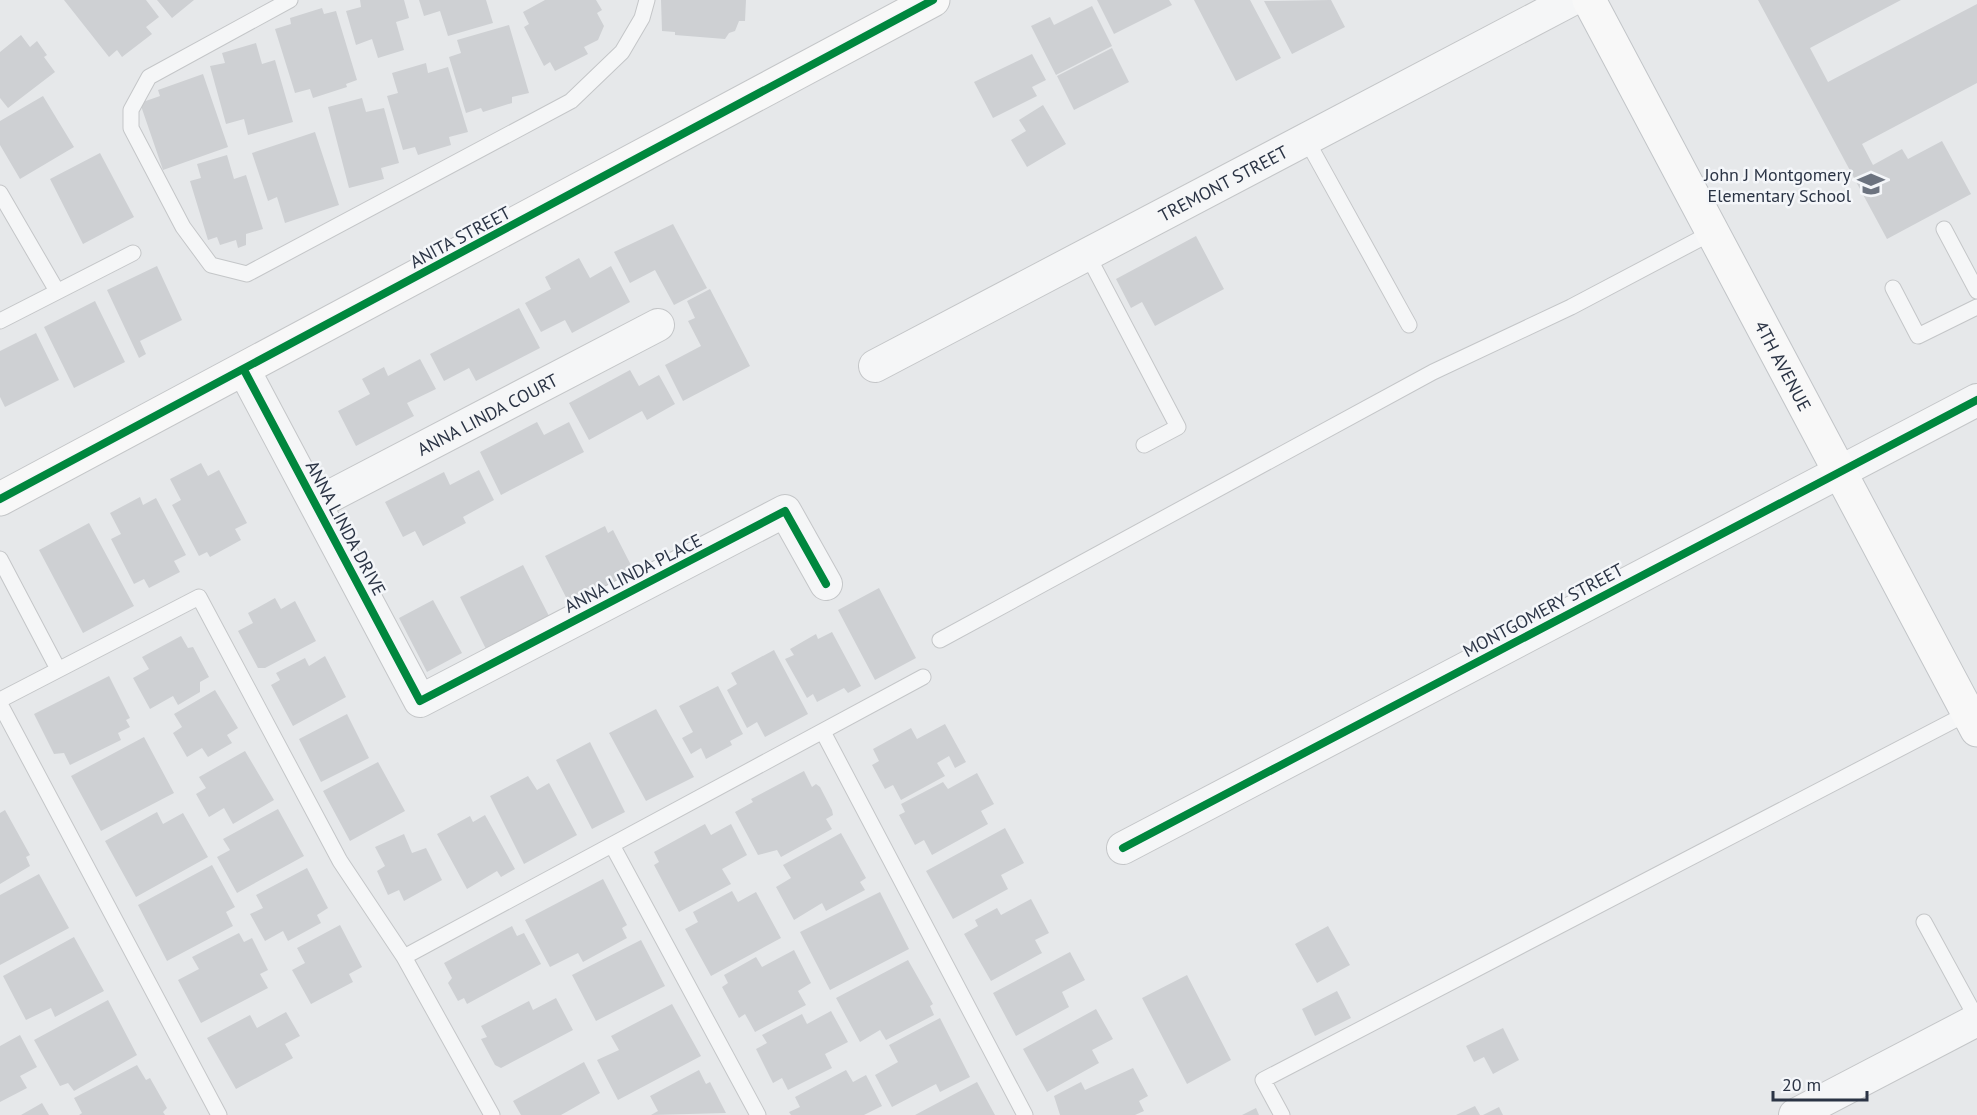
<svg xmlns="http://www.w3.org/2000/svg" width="1977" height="1115" font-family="'PT Sans',sans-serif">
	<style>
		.building { fill: #ced0d3 }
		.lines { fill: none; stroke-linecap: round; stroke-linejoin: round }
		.lane-casing { stroke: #c4c6c8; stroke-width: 17 }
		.street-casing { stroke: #c4c6c8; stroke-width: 34 }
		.secondary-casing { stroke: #c4c6c8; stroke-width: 35 }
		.primary-casing { stroke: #c2c5c8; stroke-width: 35 }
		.lane { stroke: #f5f6f7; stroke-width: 15 }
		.street { stroke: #f5f6f7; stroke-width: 32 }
		.secondary { stroke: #f8f8f8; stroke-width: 33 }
		.primary { stroke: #f8f8f8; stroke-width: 33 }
		.cycleway-casing { stroke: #f4f6f9; stroke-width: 11 }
		.cycleway { stroke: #00873e; stroke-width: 8 }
		.labels { text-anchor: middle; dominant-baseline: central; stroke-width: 5; stroke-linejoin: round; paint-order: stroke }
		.poi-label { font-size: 18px; fill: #2b3445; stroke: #f4f6f9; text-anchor: end }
		.street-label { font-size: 18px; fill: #2b3445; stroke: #f4f6f9 }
	</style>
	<rect width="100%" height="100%" fill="#e6e8ea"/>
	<path class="building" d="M64,0H146L159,17L146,27L152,34L122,57L117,50L109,57Z
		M157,0H194L172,18Z
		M360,0H404L409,18L396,22L404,50L378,58L372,39L356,45L346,11L361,7Z
		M419,0H486L493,23L448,36L440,11L424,16Z
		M545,0H596L602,10L597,13L604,26L598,40L584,47L588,54L555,71L550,62L544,66L524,27L529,24L523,12Z
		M661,0H746L745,21H739L735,31L729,33L725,39L675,35V32L662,31Z
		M1097,0H1169L1172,5L1114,34Z
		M1194,0H1250L1281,58L1236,81Z
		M1331,0L1345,27L1292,54L1264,1Z
		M1758,0H1901L1810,48L1828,82L1977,4V83L1862,144L1873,165L1902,149L1908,159L1942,141L1971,194L1887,239Z
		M1092,6L1112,46L1056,75L1031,26L1050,17L1054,25Z
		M322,8L324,14L336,11L357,80L346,84L347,87L313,98L310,89L295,93L275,29L291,24L290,18Z
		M509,25L529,93L512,97V103L483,112L481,108L466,113L449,57L461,53L457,40Z
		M21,35L30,47L37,41L47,55L44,57L55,72L8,108L0,98V52Z
		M256,43L262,64L275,60L293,122L248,135L244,119L226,124L210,66L225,63L222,53Z
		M1112,48L1129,82L1074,110L1057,76Z
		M1032,54L1046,80L1032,87L1037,96L993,118L974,82Z
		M426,63L428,73L448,67L468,132L449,137L451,145L418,155L415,147L403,150L387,96L398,93L392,73Z
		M203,74L228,147L163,170L140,103L160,96L158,90Z
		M43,96L74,147L20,179L0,145V121Z
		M362,98L366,112L384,108L399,163L381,168L384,179L349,188L328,107Z
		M1043,105L1066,144L1027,167L1011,140L1026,131L1019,120Z
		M315,132L339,205L285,223L277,197L268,201L252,153Z
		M100,153L134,217L83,244L50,179Z
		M227,155L234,179L246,175L263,229L246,234V245L238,248L236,240L220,245L217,237L208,240L190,181L201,178L197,164Z
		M673,224L707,288L674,305L655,270L630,283L614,252Z
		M1196,236L1224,289L1155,326L1142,302L1131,308L1116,279Z
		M579,258L590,278L611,266L630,302L572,333L565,320L541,332L525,303L551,289L545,277Z
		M157,266L182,320L140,341L146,354L139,358L107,290Z
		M710,289L750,366L683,401L665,365L701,346L688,321L695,318L687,301Z
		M95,301L125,362L74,388L44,327Z
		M519,308L540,348L476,381L469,368L444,381L430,354Z
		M36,333L59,380L5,407L0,397V351Z
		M420,359L436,389L407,403L414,416L356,446L338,411L370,394L362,379L384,367L388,376Z
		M630,370L639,386L659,375L675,404L647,420L642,411L589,440L569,403Z
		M537,422L544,435L569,422L584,452L501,495L480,452Z
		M201,463L208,476L219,470L247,523L235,529L241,540L210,557L207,552L199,556L172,505L181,500L170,479Z
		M479,470L494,500L463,517L466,523L423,546L415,531L403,537L385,502L444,472L450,485Z
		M140,497L143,505L156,498L186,555L174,561L180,572L149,588L144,579L134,584L111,539L121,534L110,513Z
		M89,523L134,606L83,633L39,550Z
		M605,526L608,533L613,530L635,573L571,607L545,556Z
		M523,565L549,616L486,649L460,597Z
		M879,588L916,658L875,680L838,610Z
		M275,598L281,609L295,601L316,641L265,668H258L238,631L253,623L248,613Z
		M433,600L462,653L427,672L399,618Z
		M832,632L861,686L848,693L844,688L817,702L813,694L807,698L785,659L794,655L790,649L816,634L818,639Z
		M181,636L188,648L193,647L209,677L200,682V692L178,705L173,696L150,709L133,678L149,669L142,657Z
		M774,650L808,714L765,737L757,722L747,728L727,690L737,684L731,673Z
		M325,656L346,697L293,726L271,685L280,680L276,673L305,658L309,666Z
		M109,676L130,718L126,720L130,727L118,733L121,740L70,765L64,753L54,754L34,714Z
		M718,686L743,734L730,741L732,745L706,759L701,748L691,754L682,738L693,732L679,706Z
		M215,690L238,728L227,735L232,743L208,757L202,748L187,757L173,733L182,727L174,714Z
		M656,709L694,777L646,801L609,733Z
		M347,714L369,758L321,782L299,739Z
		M945,724L966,762L955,768L949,756L937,763L945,776L901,800L893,785L885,789L872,765L879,761L873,749L911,728L917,739Z
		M144,737L174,793L101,831L71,776Z
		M590,742L625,812L592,829L556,760Z
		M245,751L274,800L233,824L224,808L209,817L196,794L206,788L199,777Z
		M378,762L405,811L350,841L323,791Z
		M804,771L812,787L816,784L820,787L832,810L833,815L826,819L832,829L781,857L777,850L758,855L735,812L753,802L751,799Z
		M977,773L994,804L981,811L988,824L932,855L924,840L915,845L899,815L905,812L901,804L943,782L948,789Z
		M528,776L537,790L549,783L577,835L524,864L490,796Z
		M278,809L304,856L237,893L217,857L230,850L223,839Z
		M5,810L30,855L26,857L30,866L0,884V813Z
		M157,812L163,824L183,813L208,857L136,897L105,841Z
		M485,815L515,869L501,877L497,871L467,889L437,834L470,816L473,822Z
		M705,824L711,835L731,824L747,855L722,869L731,884L679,912L654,865L659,862L654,852Z
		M1005,828L1024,863L1001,875L1008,889L953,919L926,871Z
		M841,833L866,878L860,882L865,890L826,911L822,903L794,920L776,887L791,878L783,865Z
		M404,834L412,853L426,848L442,880L404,901L399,890L388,895L377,871L385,866L375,847Z
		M212,865L235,907L226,912L233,926L167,961L138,905Z
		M307,868L328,908L317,915L321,923L288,941L283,931L265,941L250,914L263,908L256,895Z
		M39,874L69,928L0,965V895Z
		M603,879L627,925L622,928L627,938L583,962L578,953L550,967L525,920Z
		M732,891L738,902L756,892L781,938L711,976L685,929L698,922L693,912Z
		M880,892L909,949L830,990L800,932Z
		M1031,899L1049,933L1035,940L1042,953L991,981L964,934L978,926L975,920L997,908L1001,915Z
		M340,925L362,967L349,974L353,982L311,1004L292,970L305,963L297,948Z
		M512,926L517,936L524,933L541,964L467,1004L464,998L458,1001L448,983L452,978L444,963Z
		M1328,926L1350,965L1317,983L1295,944Z
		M239,933L244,942L252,938L268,970L260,974L268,988L201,1023L178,980L199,969L192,957Z
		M74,937L104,991L55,1017L51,1008L26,1020L3,976Z
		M641,940L665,986L596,1021L572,975Z
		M794,950L811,983L798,991L806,1005L755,1032L745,1014L739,1018L722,987L728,983L724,975L756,957L762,967Z
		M1070,952L1085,980L1062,992L1069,1007L1016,1036L993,993Z
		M908,960L933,1004L930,1006L934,1015L886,1040L880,1030L860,1042L836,998Z
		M1187,975L1231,1060L1187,1084L1142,998Z
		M1337,991L1351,1018L1315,1036L1302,1009Z
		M556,998L573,1030L501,1068L495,1065L481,1039L487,1037L481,1026L529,1001L533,1010Z
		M108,1000L137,1055L74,1091L68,1083L60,1086L34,1040Z
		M672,1004L701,1056L618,1100L597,1060L619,1050L611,1036Z
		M1096,1009L1113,1039L1092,1050L1099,1063L1047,1092L1023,1049Z
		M831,1011L848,1042L825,1054L832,1068L788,1090L782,1078L773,1083L756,1049L767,1043L762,1035L802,1014L807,1024Z
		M286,1012L300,1036L285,1044L293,1058L236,1089L207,1038L250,1015L257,1028Z
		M940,1018L970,1077L940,1092L936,1084L892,1107L875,1075L898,1062L889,1045Z
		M1503,1028L1519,1060L1493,1074L1484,1057L1474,1062L1466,1046Z
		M20,1035L37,1067L20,1076L27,1088L0,1102V1046Z
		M584,1062L600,1093L561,1115H521L513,1101Z
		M137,1065L146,1080L150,1078L167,1108L163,1112L165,1115H79L82,1113L74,1098Z
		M1133,1068L1148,1096L1139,1101L1144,1111L1135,1115H1060L1054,1096L1081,1082L1085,1090Z
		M699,1070L706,1084L710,1082L726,1113L651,1115L658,1111L650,1096Z
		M846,1070L853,1082L866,1075L882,1106L864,1115H791L789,1112L800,1107L795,1097Z
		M977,1082L995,1115H915Z
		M42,1103L49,1115H21Z
		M1475,1106L1480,1115H1456Z
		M1499,1107L1503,1115H1483Z
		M1256,1108L1259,1115H1242Z"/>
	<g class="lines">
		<defs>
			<path id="lane" d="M290,0L149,77L131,110V128L183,227L211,265L247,274L571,101L622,52L642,18L647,0
				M1306,139L1409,325
				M0,193L57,291
				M1944,229L1977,291
				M1087,254L1178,427L1144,445
				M1893,288L1918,336L1977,307
				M0,321L133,253
				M0,559L58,669
				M940,640L1433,372L1571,307L1713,232
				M0,700L199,597L340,861L404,957L492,1115
				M0,704L219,1115
				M823,732L1025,1115
				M612,845L758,1115
				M1924,922L1977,1019
				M404,957L923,677
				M1282,1115L1263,1080L1972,711"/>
			<g id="street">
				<path id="s1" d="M875,366L1571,0"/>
				<path d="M244,370L420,701L785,511L826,584"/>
				<path id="s2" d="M317,503L658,325"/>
				<path d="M1123,848L1977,400"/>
				<path d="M1795,1115L1977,1020"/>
			</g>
			<path id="secondary" d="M0,499L933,0"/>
			<g id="primary">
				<path id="s3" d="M1589,0L1977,730"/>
			</g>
		</defs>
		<use href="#lane" class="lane-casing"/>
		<use href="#street" class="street-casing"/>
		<use href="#secondary" class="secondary-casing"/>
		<use href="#primary" class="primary-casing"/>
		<use href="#lane" class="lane"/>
		<use href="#street" class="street"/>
		<use href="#secondary" class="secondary"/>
		<use href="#primary" class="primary"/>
		<defs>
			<path id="cycleway" d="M244,370L420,701L785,511L826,584
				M0,499L933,0
				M1123,848L1977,400"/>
		</defs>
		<use href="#cycleway" class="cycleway-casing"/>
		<use href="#cycleway" class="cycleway"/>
	</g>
	<defs>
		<symbol id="school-bare" viewBox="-9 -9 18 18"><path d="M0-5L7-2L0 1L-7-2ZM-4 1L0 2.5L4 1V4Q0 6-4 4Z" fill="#6c737f" stroke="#f4f6f9" stroke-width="2.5" paint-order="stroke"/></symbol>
	</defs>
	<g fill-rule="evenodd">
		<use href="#school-bare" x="1852" y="165" width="38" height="38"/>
	</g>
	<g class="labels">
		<g class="poi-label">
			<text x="1851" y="174">John J Montgomery<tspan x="1851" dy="21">Elementary School</tspan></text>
		</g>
		<g class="street-label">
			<text stroke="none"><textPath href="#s1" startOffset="393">TREMONT STREET</textPath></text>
			<text transform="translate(460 237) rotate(-28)">ANITA STREET</text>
			<text stroke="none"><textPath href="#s3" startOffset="414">4TH AVENUE</textPath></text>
			<text stroke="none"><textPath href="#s2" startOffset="192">ANNA LINDA COURT</textPath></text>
			<text transform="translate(346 528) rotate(62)">ANNA LINDA DRIVE</text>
			<text transform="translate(633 573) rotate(-27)">ANNA LINDA PLACE</text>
			<text transform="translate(1543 610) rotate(-28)">MONTGOMERY STREET</text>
		</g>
	</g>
	<path d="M1773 1091v9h94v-9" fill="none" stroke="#2b3445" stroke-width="3"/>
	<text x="1782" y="1091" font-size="18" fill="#2b3445" stroke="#f4f6f9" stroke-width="4.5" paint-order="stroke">20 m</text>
</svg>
